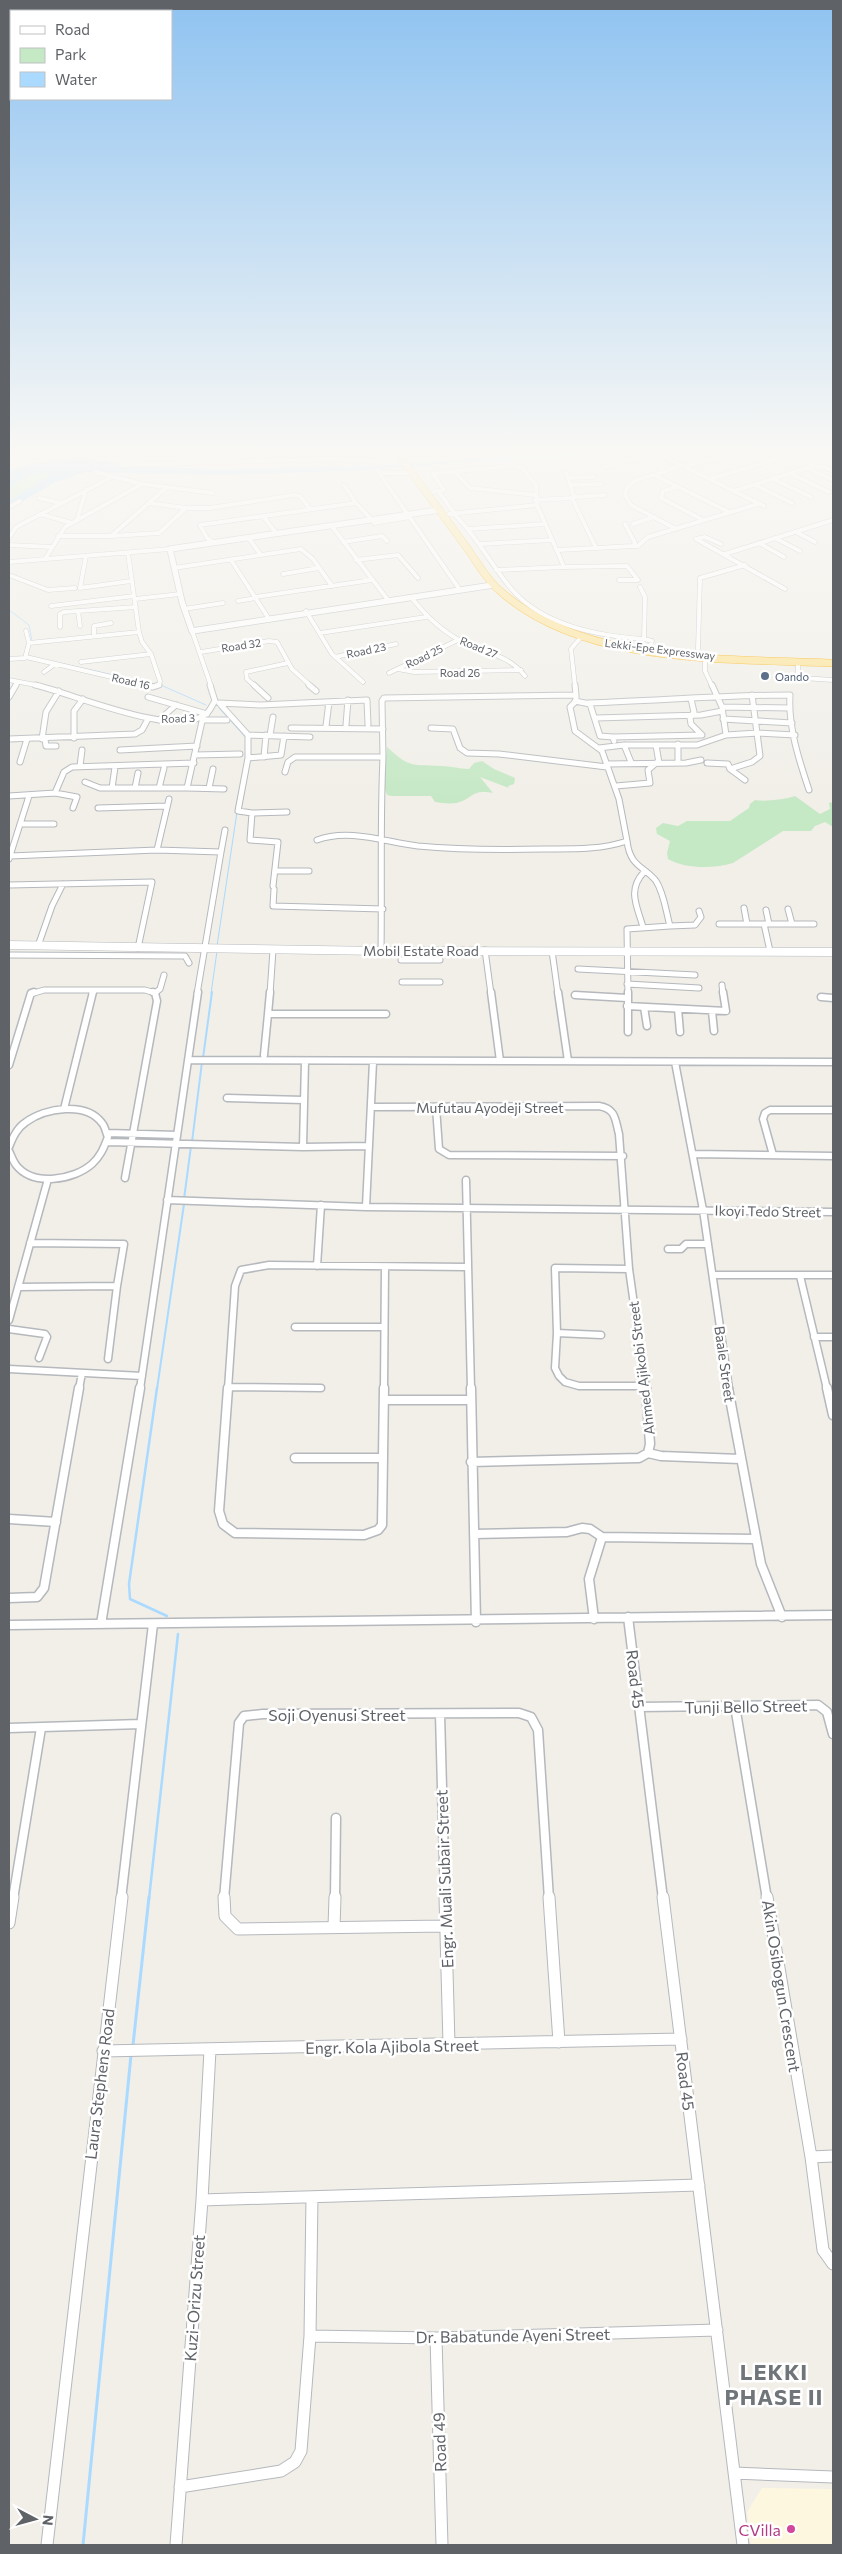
<svg xmlns="http://www.w3.org/2000/svg" width="842" height="2554" font-family="Commissioner,sans-serif">
	<style>
		.commercial { fill: #fef7e0 }
		.green { fill: #c5e8c5 }
		.water { fill: #aadaff }
		.lines { fill: none; stroke-linecap: round; stroke-linejoin: round }
		.stream-far3 { stroke: #aadaff; stroke-width: 1 }
		.stream-far2 { stroke: #aadaff; stroke-width: 2 }
		.stream-far1 { stroke: #aadaff; stroke-width: 2.5 }
		.stream { stroke: #aadaff; stroke-width: 3 }
		.street-far4-casing { stroke: #b5b8bc; stroke-width: 5 }
		.street-far3-casing { stroke: #b5b8bc; stroke-width: 7 }
		.street-far2-casing { stroke: #b5b8bc; stroke-width: 9 }
		.street-far1-casing { stroke: #b5b8bc; stroke-width: 11 }
		.street-casing { stroke: #b5b8bc; stroke-width: 13 }
		.secondary-far1-casing { stroke: #b6babf; stroke-width: 7 }
		.secondary-casing { stroke: #b6babf; stroke-width: 9 }
		.highway-casing { stroke: #f9ab00; stroke-width: 8 }
		.street-far4 { stroke: #fff; stroke-width: 4 }
		.street-far3 { stroke: #fff; stroke-width: 5 }
		.street-far2 { stroke: #fff; stroke-width: 6 }
		.street-far1 { stroke: #fff; stroke-width: 8 }
		.street { stroke: #fff; stroke-width: 11 }
		.secondary-far1 { stroke: #fff; stroke-width: 5.5 }
		.secondary { stroke: #fff; stroke-width: 8 }
		.highway { stroke: #fde293; stroke-width: 7 }
		.service-dot { fill: #5c6f8a; stroke: #fff; stroke-width: 2 }
		.hotel-dot { fill: #d1479c; stroke: #fff; stroke-width: 2 }
		.labels { text-anchor: middle; dominant-baseline: central; stroke-width: 5; stroke-linejoin: round; paint-order: stroke }
		.far-street-label { font-size: 11px; fill: #5f6368; stroke: #fff }
		.far-service-label { font-size: 11px; fill: #4e5e75; stroke: #fff; text-anchor: start }
		.street-label { font-size: 14px; fill: #5f6368; stroke: #fff }
		.near-street-label { font-size: 16px; fill: #5f6368; stroke: #fff }
		.near-hotel-label { font-size: 16px; fill: #b23c85; stroke: #fff; text-anchor: end }
		.near-district-label { font-size: 22px; font-weight: bold; letter-spacing: 1px; fill: #70757a; stroke: #fff }
	</style>
	<rect width="100%" height="100%" fill="#f1efe8"/>
	<path class="commercial" d="M762,2488L833,2489V2545H751L747,2512Z"/>
	<path class="green" d="M44,473H54L9,501V487L31,474Z
		M387,747C411,769 411,764 441,766C451,766 460,769 469,769L474,763L482,761L494,769L515,778L514,784L508,786L509,788L480,777L493,793C470,789 474,799 456,803C449,804 442,803 435,802L431,796H392L387,795L384,785Z
		M795,796L820,814L830,809L829,803L833,802V827L825,822L815,826L811,831H783L733,863C713,869 686,869 668,859L667,853L670,841L657,834L656,828L663,823L678,826L687,821H730L749,808L750,804L755,800C763,802 788,799 795,796Z"/>
	<path class="water" d="M571,447H652L584,454L552,460L475,461L375,470L221,475L86,472L56,482L9,509V501L54,473L31,474L9,487V471L37,463L81,458L144,467L220,469L338,467L440,462L484,457H554Z"/>
	<g class="lines">
		<path class="stream-far3" d="M9,610L29,625L32,641
			M55,662L155,684
			M163,686L206,705
			M219,708L246,738
			M217,946L237,812
			M211,994L217,951"/>
		<path class="stream-far2" d="M203,1058L212,992
			M192,1142L202,1062
			M184,1199L191,1146
			M157,1389L184,1204"/>
		<path class="stream-far1" d="M157,1388L129,1584L130,1599L167,1616
			M149,1899L178,1634"/>
		<path class="stream" d="M133,2045L149,1897
			M83,2545L131,2055"/>
		<defs>
			<path id="street-far4" d="M28,447L70,448
				M497,447L522,449L524,447
				M70,450L169,447
				M403,450L408,447
				M657,453L678,447
				M547,455L549,447
				M24,456H72
				M814,457L833,453
				M121,465L332,459L373,461L382,458L376,447
				M687,466L754,447
				M810,466L824,467L833,471
				M605,467L657,453L681,465
				M687,468L764,506
				M807,468L833,480
				M377,470L460,590
				M454,471L470,488L535,495
				M379,473H412
				M791,474L829,492
				M654,475L683,465
				M568,478L594,477
				M710,479L777,459L778,455L762,447
				M773,479L811,497
				M142,484L213,493
				M344,485L356,503L371,519
				M571,485L601,484
				M755,485L792,503
				M678,487L663,491L661,498L703,520
				M438,491L455,514
				M734,491L807,468L814,457L803,447
				M433,492L444,490L433,474L435,473L514,466L522,468L536,485L537,505L564,567L496,570
				M574,497L605,495
				M39,498L60,503
				M535,500L572,498
				M149,503L167,487
				M9,507L20,501
				M40,514L72,523
				M449,514L537,505
				M263,516L276,533
				M456,516C477,537 490,563 509,586C540,625 597,636 644,639
				M77,520L86,490
				M374,523L410,517
				M633,524L654,517
				M331,525L388,600
				M468,529L545,524
				M676,529L631,505L625,495C627,480 642,478 654,475L729,512
				M796,532L815,542
				M58,536H111L149,503L186,508H210L294,495L300,496L310,509
				M111,536L159,533L186,508
				M248,537L260,554
				M9,538L16,527L112,477
				M775,538L800,551
				M343,542L382,536L387,541
				M214,543L207,538L200,525L356,503
				M759,543L784,557
				M481,544L552,540
				M721,544L705,537L696,539L785,589
				M9,545L52,547
				M633,546H638L648,537L758,504
				M596,548L633,546L635,543L625,524
				M558,550L596,548L572,498L574,497L566,472
				M128,553L139,632L142,642L151,654L160,681L159,685L155,686
				M725,554L833,520
				M86,556L80,588L131,581
				M45,559L65,527L142,484L95,472
				M231,560L269,619
				M356,560L398,555L418,578
				M9,562L170,549
				M564,567L627,566L638,580H619
				M174,568L301,549L313,559L332,586
				M283,574L319,568
				M9,575L48,590L75,588
				M640,587L645,597L644,639L652,641L650,645
				M255,597L372,580
				M411,597C425,615 440,630 461,641C484,653 508,654 525,676
				M135,599L180,594
				M238,601L256,598
				M51,606L134,596
				M184,609L223,603
				M78,611L80,626
				M306,611L332,654L363,682
				M60,627V614L64,612L136,607
				M26,631L29,643
				M192,631L211,686
				M320,633L426,617
				M94,636V626L111,623
				M698,649L700,578L745,565
				M201,652L269,641L277,642L292,669L311,686
				M705,655V671L712,686
				M26,657L150,686
				M335,657L396,644
				M9,659L25,658L29,643L139,632
				M798,661V678
				M81,662L151,654
				M398,669L414,672L521,670
				M44,672L55,664
				M389,673L458,640
				M787,677L833,680
				M9,680L41,686
				M15,686L18,682
				M255,686L247,679L246,672L288,663
				M575,686L571,649L581,637"/>
			<path id="street-far3" d="M35,685C72,693 175,739 206,714C210,711 212,705 215,701L210,685
				M145,685L153,687L159,685
				M254,685L268,698
				M309,685L316,691
				M9,697L16,685
				M148,697L207,714
				M575,701L590,704L600,736L613,737L614,741
				M219,703L261,705L367,700L368,725
				M588,703C655,701 723,695 790,695C788,727 799,760 809,790
				M220,704L248,735V758L281,755L284,736
				M722,707L789,708
				M203,717L187,788L224,789
				M596,718L701,715L722,711
				M723,719L792,723
				M159,720L176,705
				M203,720H227
				M346,725L348,700
				M326,726L329,702
				M291,728L383,729
				M431,728L453,729L460,748L467,753L499,754L607,767
				M248,735L310,737
				M270,735L273,717
				M726,735L758,733L795,735
				M613,737L702,735L691,724L690,718L694,712L691,699
				M74,738V711L83,699
				M9,739L135,734L142,730L148,719
				M42,739L46,712L59,691
				M45,739L46,746H56
				M678,744V762
				M624,745L631,762
				M656,745L659,763
				M599,748L624,745H697L726,735L722,707L712,685
				M120,750L197,746
				M195,755L240,754
				M264,757L266,735
				M383,757L382,701L384,698L576,695L575,685
				M248,758L238,811L252,813L250,840L278,842L273,886
				M20,762L27,739
				M707,763L728,764L730,769L752,762L760,756L752,695
				M606,764L686,763L701,760
				M80,766L82,750
				M730,769L745,780
				M285,772L288,762L295,757H383C380,822 382,886 381,951
				M85,782L100,788H187
				M616,786L650,783L648,770L656,763
				M112,788L115,767
				M135,788L138,773
				M159,788L164,768
				M209,788L213,769
				M55,793L77,797L73,808
				M9,796L55,793L64,772L72,767L194,763
				M98,808L167,806
				M252,813L287,812
				M20,824H54
				M317,840C349,828 385,842 418,846C460,850 502,850 544,849C572,849 600,850 627,841L619,799L602,751L575,731L570,707L576,701V695
				M627,841C630,867 644,866 656,881C664,893 666,912 670,926L627,929L628,994
				M157,850L169,799
				M221,852L225,830
				M10,856L157,850L221,852L197,994
				M9,859L29,796
				M275,871H309
				M9,885L152,882L138,948
				M274,889L273,906L383,909
				M744,908L747,924
				M788,909L792,924
				M766,910L769,924
				M719,924H814
				M764,924L770,951
				M670,926L695,925L701,917L699,911
				M643,927C637,906 627,890 644,872
				M38,946L52,906L63,884
				M485,950L491,994
				M552,951L558,994
				M9,955L185,956L189,963
				M401,960H440
				M578,969L695,975
				M402,982H440
				M627,984L699,988
				M722,985L723,994
				M155,993L160,989L164,975
				M31,994L44,990H145L155,993
				M92,994L93,991
				M270,994L273,950"/>
			<path id="street-far2" d="M153,992L155,993
				M270,992L268,1014H386
				M491,992L500,1061
				M558,992L568,1061
				M628,992V1032
				M575,995L627,998
				M821,997L833,998
				M627,1006L726,1011L723,992
				M644,1007L647,1026
				M678,1009L680,1032
				M712,1011L714,1031
				M264,1055L268,1014
				M189,1060L833,1062
				M675,1062L703,1210L729,1389
				M9,1065L31,993L34,992
				M227,1098L304,1100
				M371,1107L599,1106C616,1109 615,1119 619,1134L629,1269L646,1389
				M436,1107L439,1149L449,1155L623,1156
				M64,1109L93,992
				M108,1133L177,1135
				M108,1142L303,1147L369,1146
				M9,1147C13,1137 17,1128 26,1122C45,1108 86,1101 102,1123C105,1126 106,1133 108,1137C104,1147 101,1156 92,1164C74,1180 33,1187 16,1165C13,1161 11,1155 9,1151
				M303,1147L305,1061
				M693,1154L833,1156
				M773,1155L763,1119L765,1113L770,1110H833
				M125,1178L157,1001L155,993
				M466,1180L471,1389
				M167,1200L366,1207L833,1212
				M366,1207L373,1062
				M668,1249H681L686,1244H708
				M317,1266L321,1205
				M629,1269L555,1268L557,1333L555,1368L559,1376L565,1382L579,1386H646
				M713,1275H833
				M800,1276L827,1389
				M18,1287L117,1286L124,1244L30,1243
				M9,1320L48,1179
				M295,1327H384
				M9,1329L45,1334L47,1337L39,1358
				M557,1333L601,1335
				M814,1337H833
				M108,1359L117,1286
				M9,1369L142,1376
				M228,1387L321,1388
				M79,1389L82,1373
				M140,1389L198,992
				M228,1389L235,1286L241,1270L269,1265L467,1267
				M384,1389L385,1267"/>
			<path id="street-far1" d="M228,1388L219,1511L223,1524L235,1533L364,1535L378,1530L382,1525L384,1388
				M471,1388L476,1622
				M728,1388L761,1564L782,1617
				M827,1388L833,1415
				M384,1400H470
				M648,1453L661,1456L740,1459
				M295,1458H382
				M471,1462L639,1458L648,1453L650,1444L646,1388
				M9,1519L56,1522
				M474,1534L567,1532L582,1528L590,1529L602,1537
				M9,1598L37,1597L44,1588L79,1388
				M628,1617L663,1899
				M594,1619L589,1579L602,1537L755,1539
				M101,1624L140,1388
				M9,1625L833,1615
				M735,1706L767,1899
				M639,1707L818,1705L827,1712L833,1734
				M440,1714L445,1899
				M9,1728L141,1724
				M13,1899L41,1728
				M121,1899L153,1624
				M224,1899L239,1723L244,1716L263,1714L519,1713L531,1717L538,1730L549,1899
				M335,1899L336,1818"/>
			<path id="street" d="M224,1897L225,1916L238,1929L445,1926
				M445,1897L449,2044
				M549,1897L559,2042
				M663,1897L743,2545
				M767,1897L811,2157L823,2250L833,2264
				M9,1923L13,1897
				M334,1927L335,1897
				M103,2051L681,2039
				M811,2157L833,2156
				M202,2200L699,2185
				M310,2336L436,2338L717,2330
				M436,2338L442,2545
				M734,2473L833,2477
				M180,2487L281,2471L295,2462L301,2451L310,2336L312,2197
				M47,2545L122,1897
				M176,2545L202,2200L210,2050"/>
			<path id="secondary-far1" d="M439,510L170,549L182,602L192,631L493,585"/>
			<path id="secondary" d="M9,945L381,951L833,952"/>
			<path id="highway" d="M393,447C418,481 442,514 467,548C477,562 486,579 499,590C583,666 726,658 833,663"/>
		</defs>
		<use href="#street-far4" class="street-far4-casing"/>
		<use href="#street-far3" class="street-far3-casing"/>
		<use href="#street-far2" class="street-far2-casing"/>
		<use href="#street-far1" class="street-far1-casing"/>
		<use href="#street" class="street-casing"/>
		<use href="#secondary-far1" class="secondary-far1-casing"/>
		<use href="#secondary" class="secondary-casing"/>
		<use href="#highway" class="highway-casing"/>
		<use href="#street-far4" class="street-far4"/>
		<use href="#street-far3" class="street-far3"/>
		<use href="#street-far2" class="street-far2"/>
		<use href="#street-far1" class="street-far1"/>
		<use href="#street" class="street"/>
		<use href="#secondary-far1" class="secondary-far1"/>
		<use href="#secondary" class="secondary"/>
		<use href="#highway" class="highway"/>
	</g>
	<linearGradient id="sky" x2="0" y2="1"><stop stop-color="#8fc3f1"/><stop offset="0.56" stop-color="#f9f8f5"/><stop offset="1" stop-color="#f9f8f5" stop-opacity="0"/></linearGradient>
	<rect width="842" height="805" fill="url(#sky)"/>
	<circle class="service-dot" cx="765" cy="676" r="5"/>
	<circle class="hotel-dot" cx="791" cy="2529" r="5"/>
	<g class="labels">
		<g class="far-street-label">
			<text transform="translate(241 645) rotate(-9)">Road 32</text>
			<text transform="translate(479 647) rotate(22)">Road 27</text>
			<text transform="translate(660 649) rotate(7)">Lekki-Epe Expressway</text>
			<text transform="translate(366 650) rotate(-12)">Road 23</text>
			<text transform="translate(424 656) rotate(-26)">Road 25</text>
			<text x="460" y="672">Road 26</text>
			<text transform="translate(131 681) rotate(13)">Road 16</text>
			<text transform="translate(178 718) rotate(-2)">Road 3</text>
		</g>
		<g class="far-service-label">
			<text x="775" y="676">Oando</text>
		</g>
		<g class="street-label">
			<text x="421" y="950">Mobil Estate Road</text>
			<text x="490" y="1107">Mufutau Ayodeji Street</text>
			<text transform="translate(768 1211) rotate(1)">Ikoyi Tedo Street</text>
			<text transform="translate(725 1364) rotate(82)">Baale Street</text>
			<text transform="translate(641 1368) rotate(-97)">Ahmed Ajikobi Street</text>
		</g>
		<g class="near-street-label">
			<text transform="translate(636 1679) rotate(83)">Road 45</text>
			<text transform="translate(746 1706) rotate(-1)">Tunji Bello Street</text>
			<text x="337" y="1714">Soji Oyenusi Street</text>
			<text transform="translate(444 1879) rotate(-92)">Engr. Muali Subair Street</text>
			<text transform="translate(782 1986) rotate(81)">Akin Osibogun Crescent</text>
			<text transform="translate(392 2046) rotate(-1)">Engr. Kola Ajibola Street</text>
			<text transform="translate(686 2081) rotate(83)">Road 45</text>
			<text transform="translate(99 2084) rotate(-83)">Laura Stephens Road</text>
			<text transform="translate(194 2298) rotate(-86)">Kuzi-Orizu Street</text>
			<text transform="translate(513 2335) rotate(-1)">Dr. Babatunde Ayeni Street</text>
			<text transform="translate(439 2442) rotate(-92)">Road 49</text>
		</g>
		<g class="near-hotel-label">
			<text x="781" y="2529">CVilla</text>
		</g>
		<g class="near-district-label">
			<text x="774" y="2371">LEKKI<tspan x="774" dy="25">PHASE II</tspan></text>
		</g>
	</g>
	<rect width="842" height="2554" fill="none" stroke="#5f6368" stroke-width="20"/>
	<rect x="10" y="10" width="162" height="90" fill="#ffffff" stroke="#bfc1c3"/>
	<rect x="20" y="26" width="25" height="8" fill="#ffffff" stroke="#bfc1c3"/>
	<text x="55" y="35" font-size="15" fill="#5f6368">Road</text>
	<rect x="20" y="48" width="25" height="15" fill="#c5e8c5" stroke="#bfc1c3"/>
	<text x="55" y="60" font-size="15" fill="#5f6368">Park</text>
	<rect x="20" y="72" width="25" height="15" fill="#aadaff" stroke="#bfc1c3"/>
	<text x="55" y="85" font-size="15" fill="#5f6368">Water</text>
	<g transform="translate(35 2519) rotate(96)" stroke="#ffffff" stroke-width="4" paint-order="stroke">
	<path d="M0-4L9 19L0 12L-9 19Z" fill="#5f6368"/>
	<text y="-8" font-size="14" font-weight="bold" text-anchor="middle" fill="#5f6368">N</text>
	</g>
</svg>
